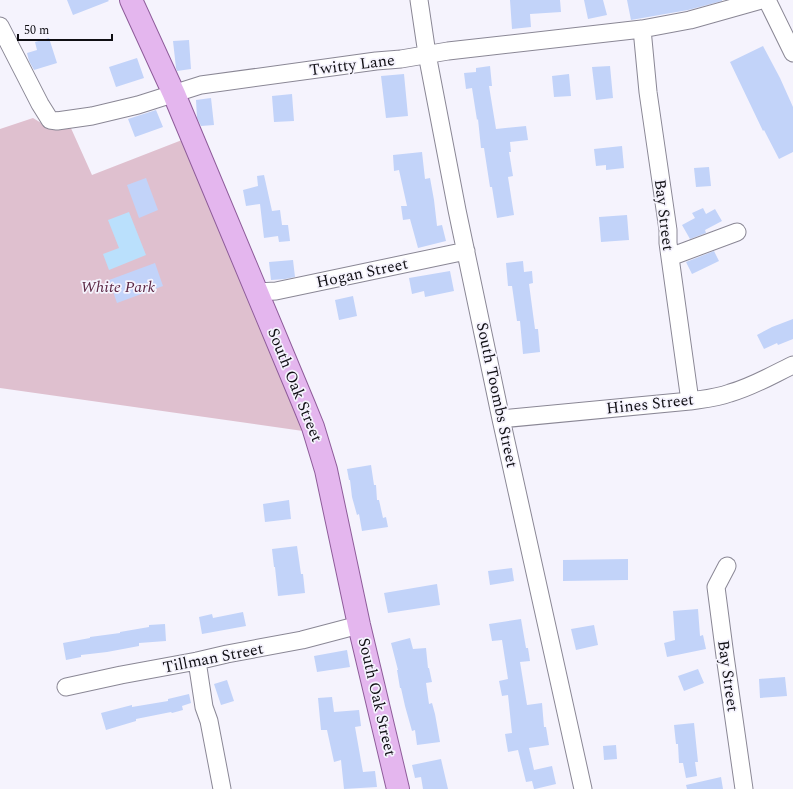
<svg xmlns="http://www.w3.org/2000/svg" width="793" height="789" font-family="Spectral,serif">
	<style>
		.green { fill: #dfc0cf }
		.water { fill: #bae0fc }
		.building { fill: #c2d3f9 }
		.lines { fill: none; stroke-linecap: round; stroke-linejoin: round }
		.minor-casing { stroke: #8a8795; stroke-width: 19 }
		.major-casing { stroke: #8e5c9a; stroke-width: 24 }
		.minor { stroke: #fff; stroke-width: 17 }
		.major { stroke: #e4b6ee; stroke-width: 22 }
		.labels { text-anchor: middle; dominant-baseline: central; stroke-width: 3.5; stroke-linejoin: round; paint-order: stroke }
		.street-label { font-size: 16px; fill: #0f0e13; stroke: #f5f3fd }
		.park-label { font-size: 16px; font-style: italic; fill: #5c2845; stroke: #f5f3fd }
	</style>
	<rect width="100%" height="100%" fill="#f5f3fd"/>
	<path class="green" d="M33,118L53,130L70,126L92,175L182,140L303,431L0,388V129Z"/>
	<path class="water" d="M129,212L146,255L109,270L103,254L119,248L108,220Z"/>
	<path class="building" d="M67,0H108L109,1L73,15Z
		M510,0H560L561,12L530,14L531,27L512,29Z
		M584,0H603L607,15L588,19Z
		M627,0H722V1L688,10L631,20Z
		M49,38L57,63L34,70L29,61L27,53L37,50L35,42Z
		M189,40L191,69L177,71L176,68L173,41Z
		M763,46L780,78L793,107V152L779,159L764,130L763,131L730,62Z
		M137,58L144,78L116,87L109,67Z
		M490,66L492,86H489L496,129L526,126L528,140L510,142L511,152H509L513,176L508,177L514,215L497,218L492,187H490L484,148H481L478,119L477,120L472,88L466,89L464,73L476,72V68Z
		M610,66L613,98L596,100L592,67Z
		M404,74L408,116L386,118L381,76Z
		M569,74L571,96L554,97L552,76Z
		M292,94L294,121L274,122L272,96Z
		M211,98L214,125L201,126L197,118L196,100Z
		M156,110L163,127L135,137L128,119Z
		M622,146L624,168L606,170V165L596,166L594,149Z
		M422,152L425,179L430,178L434,200L437,226L442,225L446,241L418,248L410,219L403,220L401,206H407L399,170L394,171L393,155Z
		M709,167L711,186L696,187L694,168Z
		M264,175L272,211L280,210L282,225H288L290,241L279,242L278,236L264,238L260,204L246,206L243,190L258,186L257,176Z
		M146,178L158,210L139,218L127,185Z
		M703,208L706,214L715,209L722,221L705,230L706,233L690,239L682,225L695,218L692,213Z
		M627,215L629,240L601,242L599,217Z
		M714,251L719,261L692,274L686,262Z
		M293,260L295,277L285,279L271,280L269,262Z
		M523,261L524,272L532,271L533,283L529,284L535,329H538L540,352L523,354L520,321H517L512,286H508L506,263Z
		M155,263L163,286L117,303L109,280Z
		M450,271L454,291L425,297L424,291L412,294L409,278Z
		M353,296L357,316L339,320L335,300Z
		M793,319V339L778,345L777,343L764,349L757,335L772,327Z
		M371,465L374,485H376L377,500H379L383,518L386,517L388,527L362,531L359,514L357,515L352,497L350,480H349L347,469Z
		M289,500L291,519L265,522L263,504Z
		M297,546L301,574H303L305,593L278,596L275,567H274L272,549Z
		M628,559V580L563,581V560Z
		M512,568L514,581L490,585L488,571Z
		M437,584L440,605L388,613L384,593Z
		M698,609L700,636L703,635L706,649L667,657L664,643L675,640L673,611Z
		M243,612L246,626L202,634L199,617L212,614L213,618Z
		M521,619L526,648H528L530,661L520,662L527,705L542,703L544,727H546L549,745L529,748L534,770L552,766L556,784L535,789H534L532,781L526,782L518,750L508,752L505,734L512,733L508,695L502,696L499,681L508,679L502,640L492,641L489,624Z
		M165,624L166,641L139,643V646L107,652L81,655V657L66,660L63,643L90,638V637L120,633V632L149,627V625Z
		M594,625L598,645L576,650L571,629Z
		M410,638L413,649L426,648L428,668H429L432,682L426,683L429,704L432,703L435,714L440,742L417,745L415,730L412,731L405,706L401,688H400L397,670H398L391,643Z
		M347,650L350,667L317,672L314,656Z
		M698,669L704,683L684,691L678,676Z
		M785,677L787,696L760,698L759,679Z
		M227,680L234,701L221,705L214,684Z
		M189,694L191,703L182,706L183,710L172,713L171,712L136,719V721L106,730L101,713L132,705V707L168,701V699Z
		M332,697L334,712L359,710L361,726L355,727L363,772L375,771L377,787L344,789L341,760L334,762L327,730H321L318,698Z
		M694,723L698,762H695L697,776L686,778L683,763H679L678,744H676L674,725Z
		M616,745L617,759L604,760L603,746Z
		M441,759L448,789H423L421,777L415,778L412,765Z
		M721,777L723,789H687L686,785Z"/>
	<g class="lines">
		<defs>
			<path id="minor" d="M419,0L427,54L457,210L501,419L583,789
				M767,0L793,53
				M0,26L40,104L50,120L57,121L92,116L138,105L201,85L376,61L401,59L448,51L642,29L690,20L761,0
				M642,29L648,92L668,230V243L690,401
				M670,257L737,232
				M257,292L276,291L466,251
				M501,419L690,401C703,399 717,398 730,393C752,387 772,375 793,365
				M727,566L716,587L725,656L744,789
				M197,661L204,707L209,721L222,789
				M66,687L121,675L197,661L227,654L302,640L359,625"/>
			<path id="major" d="M131,0L174,94L304,405L313,427L326,470L359,625L398,789"/>
		</defs>
		<use href="#minor" class="minor-casing"/>
		<use href="#major" class="major-casing"/>
		<use href="#minor" class="minor"/>
		<use href="#major" class="major"/>
	</g>
	<g class="labels">
		<g class="street-label">
			<text transform="translate(352 65) rotate(-7)">Twitty Lane</text>
			<text transform="translate(664 215) rotate(83)">Bay Street</text>
			<text transform="translate(362 273) rotate(-12)">Hogan Street</text>
			<text transform="translate(295 385) rotate(68)">South Oak Street</text>
			<text transform="translate(497 395) rotate(78)">South Toombs Street</text>
			<text transform="translate(650 404) rotate(-6)">Hines Street</text>
			<text transform="translate(213 658) rotate(-11)">Tillman Street</text>
			<text transform="translate(728 676) rotate(82)">Bay Street</text>
			<text transform="translate(377 697) rotate(77)">South Oak Street</text>
		</g>
		<g class="park-label">
			<text x="118" y="287">White Park</text>
		</g>
	</g>
	<path d="M18 34v6h94v-6" fill="none" stroke="#0f0e13" stroke-width="2"/>
	<text x="24" y="34" font-size="12" fill="#0f0e13" stroke="#f5f3fd" stroke-width="3" paint-order="stroke">50 m</text>
</svg>
